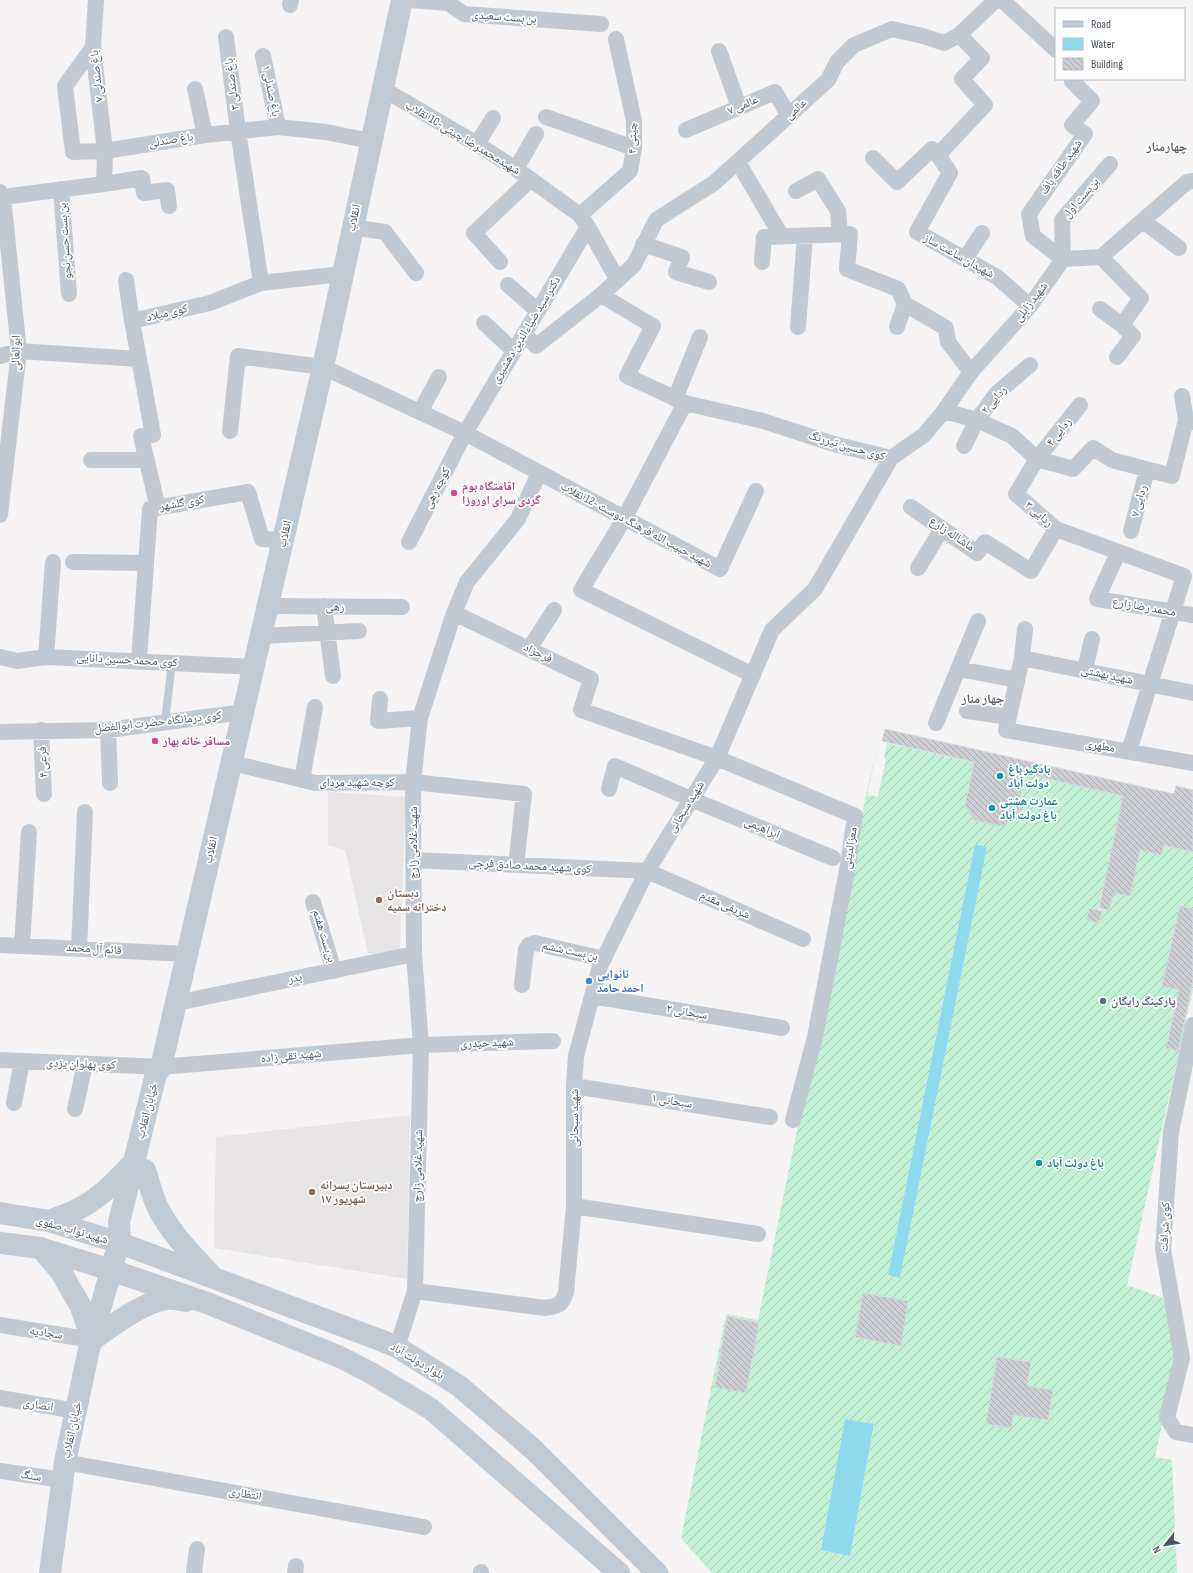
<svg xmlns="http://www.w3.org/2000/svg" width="1193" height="1573" font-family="'Sofia Sans Condensed','Noto Naskh Arabic',sans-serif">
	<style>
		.education { fill: #e6e4e5 }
		.garden { fill: url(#garden-furrows); fill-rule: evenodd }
		.water { fill: #90daee }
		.building { fill: url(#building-back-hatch); stroke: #d7d9de }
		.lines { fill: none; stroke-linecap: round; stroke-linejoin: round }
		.service { stroke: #c1cad2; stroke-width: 8 }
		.minor { stroke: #c1cad2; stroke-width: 16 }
		.secondary { stroke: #c1cbd6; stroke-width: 22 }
		.hotel-dot { fill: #d1479c; stroke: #fff; stroke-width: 1.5 }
		.culture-dot { fill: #0f9aa8; stroke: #fff; stroke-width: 1.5 }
		.education-dot { fill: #8d6e63; stroke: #fff; stroke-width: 1.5 }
		.shop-dot { fill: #3f7fe0; stroke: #fff; stroke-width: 1.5 }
		.service-dot { fill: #5c6f8a; stroke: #fff; stroke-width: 1.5 }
		.labels { text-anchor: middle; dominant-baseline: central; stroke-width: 3.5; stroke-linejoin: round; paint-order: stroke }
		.street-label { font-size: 12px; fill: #4a5661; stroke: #fff }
		.hotel-label { font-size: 12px; font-weight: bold; fill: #b23c85; stroke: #fff; text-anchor: start }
		.culture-label { font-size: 12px; font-weight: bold; fill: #0d838f; stroke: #fff; text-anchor: start }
		.education-label { font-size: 12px; font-weight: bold; fill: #785e54; stroke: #fff; text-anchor: start }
		.shop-label { font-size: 12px; font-weight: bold; fill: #366cbe; stroke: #fff; text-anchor: start }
		.service-label { font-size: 12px; font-weight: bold; fill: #4e5e75; stroke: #fff; text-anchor: start }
		.neighbourhood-label { font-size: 13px; font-weight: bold; fill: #5f6368; stroke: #fff }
	</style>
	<defs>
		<pattern id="garden-furrows" width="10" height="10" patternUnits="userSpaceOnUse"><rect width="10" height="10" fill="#c3f1d5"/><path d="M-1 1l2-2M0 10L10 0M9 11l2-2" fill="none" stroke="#a0c6b0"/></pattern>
		<pattern id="building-back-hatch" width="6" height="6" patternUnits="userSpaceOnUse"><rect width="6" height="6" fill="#cdcfd5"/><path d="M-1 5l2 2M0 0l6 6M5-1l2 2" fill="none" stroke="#a8abb0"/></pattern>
	</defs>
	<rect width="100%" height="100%" fill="#f5f3f3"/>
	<path class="education" d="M328,792L406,797L400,950L368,954L345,850L328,845Z
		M410,1115L407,1279L214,1248L216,1137Z"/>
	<path class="garden" d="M885,729L882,741H879L867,795L878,797L886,759L884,758L887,743L1123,796L1098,910L1102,911V909L1109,910L1114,893L1130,896L1140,850L1162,855L1164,845L1193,852V909L1180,906L1162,986L1190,993L1193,982V990L1127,1285L1163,1298L1177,1357L1155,1457L1172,1460L1177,1573H712L681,1538L726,1314L758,1320L866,795L879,741H882L885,729L1174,794L1176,786L1174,794ZM975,844L987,847L900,1278L888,1275ZM1180,1006L1188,1008L1178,1051L1166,1048L1174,1010ZM728,1316L759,1323L746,1393L715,1386ZM997,1357L1031,1363L1027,1386L1053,1390L1048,1420L1013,1415L1011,1428L986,1423ZM845,1419L874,1425L850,1555L821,1550Z"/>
	<path class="water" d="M975,844L987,847L900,1278L888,1275Z
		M845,1419L874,1424L850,1556L821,1550Z"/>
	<path class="building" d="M885,729L1174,794L1176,786L1193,790V852L1164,845L1162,855L1140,850L1130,896L1114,893L1109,910L1099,908L1123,796L1023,773L1019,813L1002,826L975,820L965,806L974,762L882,741Z
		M1180,906L1193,909V982L1178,1051L1166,1048L1179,990L1162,986Z
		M1089,908L1102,911L1099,923L1087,920Z
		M863,1293L908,1301L901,1346L855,1337Z
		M727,1316L759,1323L746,1393L715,1387Z
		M997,1357L1031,1362L1027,1386L1053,1390L1048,1420L1013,1415L1011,1428L986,1424Z"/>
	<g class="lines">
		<path class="service" d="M165,722L172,662"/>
		<path class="minor" d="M410,0L448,3L464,14L601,24
			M1002,0L1056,50
			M290,5L291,0
			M959,35L982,58L962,79L985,105L938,155L950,173L917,232L997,277L1030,306
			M226,37L238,131L261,283
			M93,47L65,86L73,152L105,151L93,47L96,0
			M719,51L739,107
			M263,56L278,127
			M195,89L205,135
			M383,89L477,144L516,169L580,215L588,227L617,279
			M546,117L634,148
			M686,130L775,92L789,116
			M477,144L493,118
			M873,158L897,182L932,149L938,155
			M738,162L782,237
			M516,169L536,134
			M104,184L142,178L144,193L167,190L169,206
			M61,189L69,294
			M796,191L818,179L838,211L840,234
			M0,192L3,197L19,351L0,515
			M3,197L104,184L105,151L205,135L278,127L326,132L371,141
			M580,215L630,171L634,148V121L616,39
			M1143,221L1179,248
			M352,227L385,232L416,273
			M643,244L682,257L676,272L709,282
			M1101,257L1141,298L1122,325L1133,336L1117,357
			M965,259L982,233
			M1063,259L1033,236L1029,214L1085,134L1072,125L1092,101L1072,81L1073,79
			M1063,259L1062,220L1110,164
			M500,262L474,233L530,180
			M762,262L764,237L850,234L847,269L898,289L905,304L946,328L948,342L971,372
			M126,280L132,321
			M508,285L538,311
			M1100,309L1122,325
			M484,323L514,351
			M798,327L805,236
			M897,327L905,304
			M524,334L536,346L601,295
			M0,356L19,351L139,359L132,321L210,303L261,283L342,274
			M139,359L153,435L141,436L158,508
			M1182,396L1186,420
			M675,399L700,337
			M685,403L624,519L581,590L753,675
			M1080,405L1037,459L1016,494L1056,529L1184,576L1129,751
			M944,411L977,420L1012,436L1037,459L1073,469L1093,448L1112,460L1172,476L1186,420L1193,422
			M420,412L439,377
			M230,431L238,356L323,367L465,433L720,569L756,491
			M964,446L977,420L997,393L1030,365
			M891,458L924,435L944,411L971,372L1030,306L1063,259L1101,257L1187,182L1193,181
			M91,460H147
			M911,507L977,553L985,542L1031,571L1056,529
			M1131,531L1147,470
			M409,542L465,433L588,227
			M1118,553L1097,599L1193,615
			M73,562L146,563
			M918,568L942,529
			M268,606L402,607
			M324,606L333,676
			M454,613L591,679L581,710L717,758L855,816L848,865L815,1037L793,1120
			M1025,629L1022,658L1006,730L1193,763
			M261,636L359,631
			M529,649L554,610
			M0,657L17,661L46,657L254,667
			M46,657L53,562
			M1022,658L1193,693
			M139,660L150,509L248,492L262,539L283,540
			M958,669L1017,680
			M1085,670L1092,639
			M380,699L378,721L420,718
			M967,711L1009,717
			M936,723L978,621
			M41,730L44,794
			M108,730L110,783
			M0,732L108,730L243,712
			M232,763L316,783L413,782L524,794L516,865
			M302,780L315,707
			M609,789L615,766L691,799L833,858
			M413,860L647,871L803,939
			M313,902L334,971
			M0,945L187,954
			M22,946L29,832
			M79,949L85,812
			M522,985L526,949L529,945L535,943L604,959
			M592,996L782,1028
			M176,1003L414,954
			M1193,1025L1171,1132L1163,1249L1182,1358L1167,1418L1176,1432L1193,1435
			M0,1060L161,1067L421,1045L553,1041
			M574,1086L770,1117
			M14,1103L22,1061
			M75,1109L85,1064
			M574,1206L758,1234
			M415,1291L421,1045L414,954L413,782L420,718L454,613L467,582L518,519L539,473
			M0,1325L92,1340
			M397,1347L415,1291L545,1308C559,1306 562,1305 566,1292L574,1206V1086L576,1056L600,966L647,871L717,758L772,630L815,589L891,458L834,444L763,421L685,403L627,376L653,326L601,295L634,265L656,220L714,183L828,80L837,62L854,45L892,29L923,36L944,43L959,35L996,0
			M0,1398L76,1411
			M65,1462L424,1527
			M0,1471L63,1480
			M194,1573L197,1549
			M295,1573L296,1566
			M481,1573V1572"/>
		<path class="secondary" d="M145,1170C149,1182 152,1196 158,1208C171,1234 192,1254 211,1275
			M0,1213L49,1221L120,1243L380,1340L397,1347L459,1386L533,1449L657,1573
			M49,1221C59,1217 69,1214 78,1209C99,1199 116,1181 132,1164
			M0,1243L40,1248L111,1270L207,1303L340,1357L371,1373L431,1409L619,1573
			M120,1243L119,1222L156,1074L161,1067L323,367L402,0
			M41,1248L61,1272L81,1307L92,1340C111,1327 144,1301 167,1299C173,1298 180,1300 186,1301
			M50,1573L65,1462L89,1349L115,1256"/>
	</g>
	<g class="hotel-dot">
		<circle cx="454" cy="493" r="4"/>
		<circle cx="155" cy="741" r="4"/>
	</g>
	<g class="culture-dot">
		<circle cx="1000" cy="776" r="4"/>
		<circle cx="992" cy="808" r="4"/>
		<circle cx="1039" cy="1163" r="4"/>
	</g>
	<g class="education-dot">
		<circle cx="379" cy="900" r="4"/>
		<circle cx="312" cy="1192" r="4"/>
	</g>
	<circle class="shop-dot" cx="589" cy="981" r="4"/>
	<circle class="service-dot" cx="1103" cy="1001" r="4"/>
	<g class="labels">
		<g class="street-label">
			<text transform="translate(504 17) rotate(4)">بن بست سعیدی</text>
			<text transform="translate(97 76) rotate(-96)">باغ صندلی ۷</text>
			<text transform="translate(232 84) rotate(-97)">باغ صندلی ۳</text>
			<text transform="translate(271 91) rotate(79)">باغ صندلی ۱</text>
			<text transform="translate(743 105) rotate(-23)">عالمی ۷</text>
			<text transform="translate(796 109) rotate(-42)">عالمی</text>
			<text transform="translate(463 138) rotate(31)">شهیدمحمدرضا چیتی-10انقلاب</text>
			<text transform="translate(632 138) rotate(-90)">چیتی ۴</text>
			<text transform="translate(171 140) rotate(-9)">باغ صندلی</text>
			<text transform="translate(1061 167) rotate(-55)">شهید طاقه باف</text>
			<text transform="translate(1081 198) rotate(-50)">بن‌بست اول</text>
			<text transform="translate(354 218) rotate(-78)">انقلاب</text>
			<text transform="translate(65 241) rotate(-94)">بن بست حسن نجو</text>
			<text transform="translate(959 256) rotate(29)">شهیدان ساعت ساز</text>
			<text transform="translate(1031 302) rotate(-52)">شهید زابلی</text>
			<text transform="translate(167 313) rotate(-13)">کوی میلاد</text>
			<text transform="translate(526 330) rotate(-59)">دکتر سید ضیاءالدین دهشیری</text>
			<text transform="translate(16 353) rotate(-89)">ابوالعالی</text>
			<text transform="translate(994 400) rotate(-50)">ردایی ۲</text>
			<text transform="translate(1059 432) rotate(-52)">ردایی ۴</text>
			<text transform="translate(847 446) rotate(16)">کوی حسین تیررنگ</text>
			<text transform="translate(437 488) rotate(-63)">کوچه رهی</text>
			<text transform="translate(1139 501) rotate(-75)">ردایی ۷</text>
			<text transform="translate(182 503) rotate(-10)">کوی گلشهر</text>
			<text transform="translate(1039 514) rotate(41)">ردایی ۳</text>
			<text transform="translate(636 525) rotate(28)">شهید حبیب الله فرهنگ دوست -12انقلاب</text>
			<text transform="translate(285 534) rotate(-77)">انقلاب</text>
			<text transform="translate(952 534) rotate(34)">ماشااله زارع</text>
			<text transform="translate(335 607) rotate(1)">رهی</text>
			<text transform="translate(1144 607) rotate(10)">محمد رضا زارع</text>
			<text transform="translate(538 653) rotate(26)">فرحزاد</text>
			<text transform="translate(127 660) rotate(3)">کوی محمد حسین دانایی</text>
			<text transform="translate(1107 675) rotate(12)">شهید بهشتی</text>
			<text transform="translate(158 722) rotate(-6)">کوی درمانگاه حضرت ابوالفضل</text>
			<text transform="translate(1100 746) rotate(10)">مطهری</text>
			<text transform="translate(43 762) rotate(-93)">فرعی ۴</text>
			<text x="357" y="782">کوچه شهید مردای</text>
			<text transform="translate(686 807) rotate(-58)">شهید سبحانی</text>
			<text transform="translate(762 828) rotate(23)">ابراهیمی</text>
			<text transform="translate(413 843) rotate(-90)">شهید غلامی زارچ</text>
			<text transform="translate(850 848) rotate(-81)">معزالدینی</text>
			<text transform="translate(211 850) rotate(-77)">انقلاب</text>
			<text transform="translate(530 866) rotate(3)">کوی شهید محمد صادق فرجی</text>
			<text transform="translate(725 905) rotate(24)">شریفی مقدم</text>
			<text transform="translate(324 936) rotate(73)">بن‌بست هفتم</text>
			<text transform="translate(94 949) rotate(3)">قائم آل محمد</text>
			<text transform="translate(570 951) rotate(12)">بن بست ششم</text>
			<text transform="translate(295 978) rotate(-12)">بدر</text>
			<text transform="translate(687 1012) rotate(10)">سبحانی ۲</text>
			<text transform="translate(487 1043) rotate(-2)">شهید حیدری</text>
			<text transform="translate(291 1056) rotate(-5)">شهید تقی زاده</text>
			<text transform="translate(81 1064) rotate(2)">کوی پهلوان یزدی</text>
			<text transform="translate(672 1101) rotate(9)">سبحانی ۱</text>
			<text transform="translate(147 1111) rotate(-76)">خیابان انقلاب</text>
			<text transform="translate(574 1118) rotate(-90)">شهید سبحانی</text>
			<text transform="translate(418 1166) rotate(-89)">شهید غلامی زارچ</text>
			<text transform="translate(1165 1227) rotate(-88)">کوی شرافت</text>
			<text transform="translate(72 1230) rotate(16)">شهید نواب صفوی</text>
			<text transform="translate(46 1333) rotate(9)">سجادیه</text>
			<text transform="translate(417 1361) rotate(31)">بلوار دولت آباد</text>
			<text transform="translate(38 1405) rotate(10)">انصاری</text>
			<text transform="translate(72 1430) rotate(-78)">خیابان انقلاب</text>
			<text transform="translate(31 1476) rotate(9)">سنگ</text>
			<text transform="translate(245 1494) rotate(10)">انتظاری</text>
		</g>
		<g class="hotel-label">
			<text x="462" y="486">اقامتگاه بوم<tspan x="462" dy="14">گردی سرای اوروزا</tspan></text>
			<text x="163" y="741">مسافر خانه بهار</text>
		</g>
		<g class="culture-label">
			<text x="1008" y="769">بادگیر باغ<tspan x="1008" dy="14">دولت آباد</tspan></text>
			<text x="1000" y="801">عمارت هشتی<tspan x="1000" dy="14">باغ دولت آباد</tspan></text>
			<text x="1047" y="1163">باغ دولت آباد</text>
		</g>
		<g class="education-label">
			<text x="387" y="893">دبستان<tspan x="387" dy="14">دخترانه سمیه</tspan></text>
			<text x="320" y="1185">دبیرستان پسرانه<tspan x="320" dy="14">۱۷ شهریور</tspan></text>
		</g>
		<g class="shop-label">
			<text x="597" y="974">نانوایی<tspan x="597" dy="14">احمد حامد</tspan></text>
		</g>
		<g class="service-label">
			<text x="1111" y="1001">پارکینگ رایگان</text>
		</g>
		<g class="neighbourhood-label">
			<text x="1167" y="147">چهارمنار</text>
			<text x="983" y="699">جهار منار</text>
		</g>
	</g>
	<rect x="1055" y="8" width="130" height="72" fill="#ffffff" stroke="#b7bbc0"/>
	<rect x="1063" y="21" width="20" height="6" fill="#c1cbd6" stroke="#b7bbc0"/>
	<text x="1091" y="28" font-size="12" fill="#4a5661">Road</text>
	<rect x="1063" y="38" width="20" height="12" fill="#90daee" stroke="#b7bbc0"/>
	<text x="1091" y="48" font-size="12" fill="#4a5661">Water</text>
	<rect x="1063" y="58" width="20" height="12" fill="url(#building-back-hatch)" stroke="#b7bbc0"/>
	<text x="1091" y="68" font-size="12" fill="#4a5661">Building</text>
	<g transform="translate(1165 1545) rotate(240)" stroke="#ffffff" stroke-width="3" paint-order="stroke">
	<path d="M0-3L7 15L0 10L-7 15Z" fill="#4a5661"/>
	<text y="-6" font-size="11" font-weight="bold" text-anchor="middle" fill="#4a5661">N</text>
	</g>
</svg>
